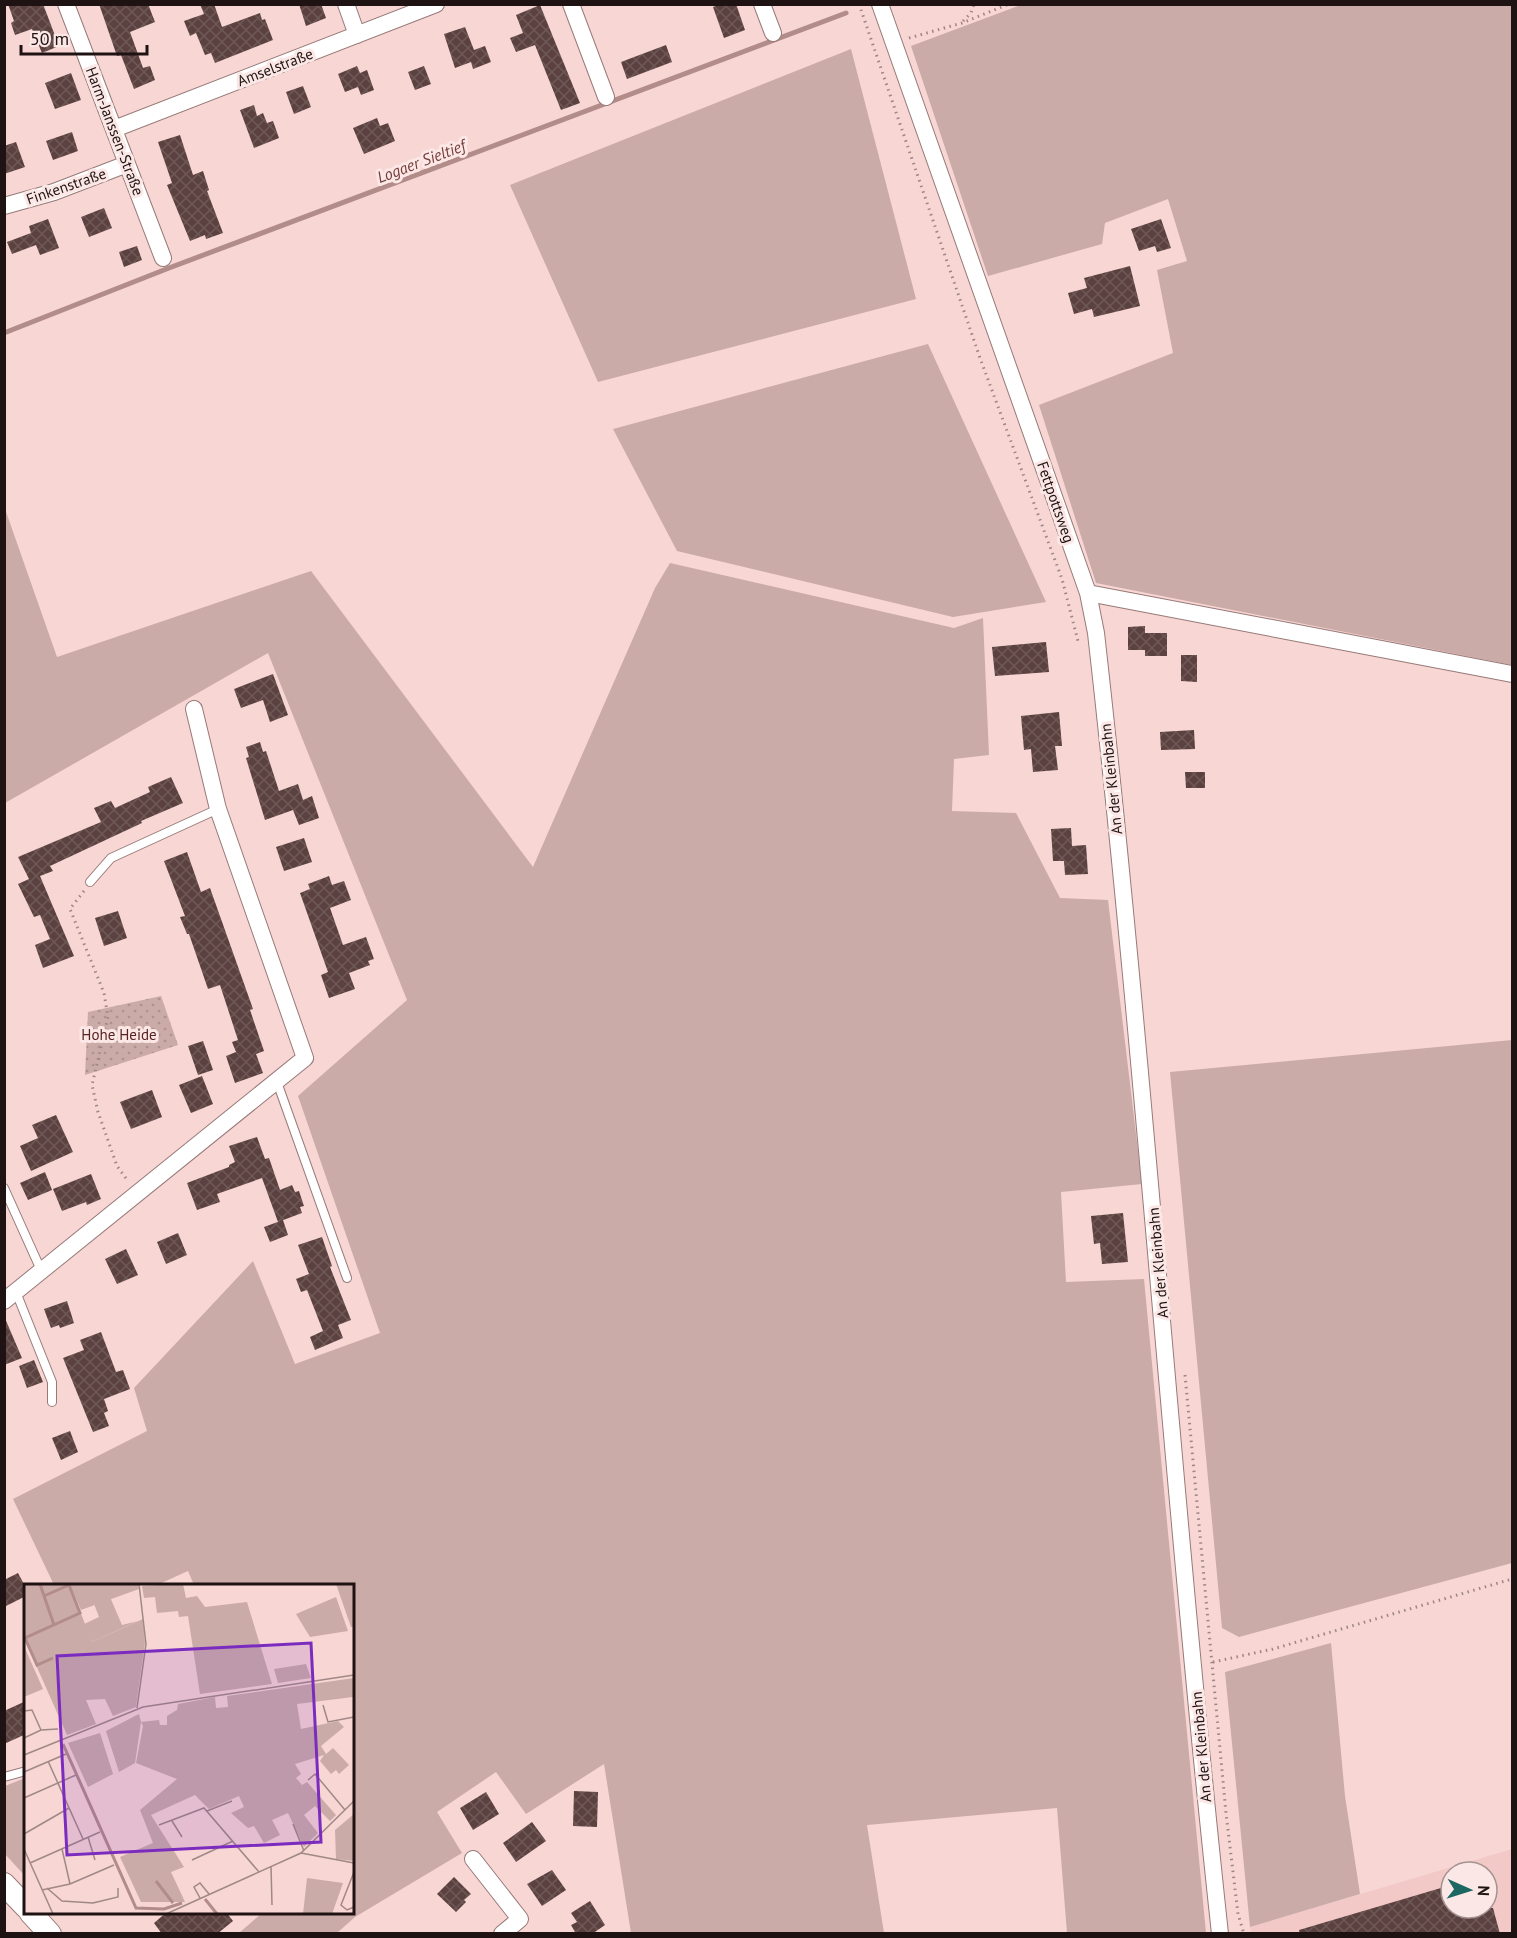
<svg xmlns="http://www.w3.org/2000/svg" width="1517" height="1938" font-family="'PT Sans',sans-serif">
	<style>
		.built { fill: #f2c9c6; fill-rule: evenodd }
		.grass { fill: #cbaba8 }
		.park { fill: url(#park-dots) }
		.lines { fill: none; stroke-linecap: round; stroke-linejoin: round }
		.stream { stroke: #b28c89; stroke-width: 5 }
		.building { fill: url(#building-cross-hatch) }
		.lane-casing { stroke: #977a78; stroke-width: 10 }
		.street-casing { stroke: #977a78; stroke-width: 18 }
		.secondary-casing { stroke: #977a78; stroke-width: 24 }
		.path { stroke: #9e8685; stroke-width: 3; stroke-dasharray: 1.5 4.5; stroke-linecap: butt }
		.lane { stroke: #fff; stroke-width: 8 }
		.street { stroke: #fff; stroke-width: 16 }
		.secondary { stroke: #fff; stroke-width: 22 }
		.labels { text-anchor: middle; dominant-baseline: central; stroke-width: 6; stroke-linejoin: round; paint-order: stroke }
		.street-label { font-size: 15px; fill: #1e1312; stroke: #fbe7e5 }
		.park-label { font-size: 15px; fill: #572322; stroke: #fbe7e5 }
		.water-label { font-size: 16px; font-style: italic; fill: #743d3b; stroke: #fbe7e5 }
		.inset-river { fill: none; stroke: #b28c89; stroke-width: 3 }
		.inset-road { fill: none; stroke: #a08886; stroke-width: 1.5 }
		.view { fill: #7b2cbf; fill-opacity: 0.15; stroke: #7b2cbf; stroke-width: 3 }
		.inset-edge { fill: none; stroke: #1e1312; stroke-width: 3 }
	</style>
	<defs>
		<pattern id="park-dots" width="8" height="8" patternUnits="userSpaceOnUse" patternTransform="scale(1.5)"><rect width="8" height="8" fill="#cbaba8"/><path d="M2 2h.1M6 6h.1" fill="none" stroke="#ae9290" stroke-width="1.8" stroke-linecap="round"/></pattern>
		<pattern id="building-cross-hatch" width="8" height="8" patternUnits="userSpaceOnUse" patternTransform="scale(1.5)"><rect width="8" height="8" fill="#5b413f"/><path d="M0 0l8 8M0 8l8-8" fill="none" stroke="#6e5957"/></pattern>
	</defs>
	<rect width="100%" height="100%" fill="#f7d6d4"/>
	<path class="built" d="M1512,1849V1933L1252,1934L1250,1927ZM1451,1872H1487V1908H1451Z"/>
	<path class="grass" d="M1021,5H1512V665L1096,583L1039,405L1173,353L1157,270L1187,261L1168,199L1105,223L1102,244L988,276L911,46Z
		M851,49L916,299L598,382L510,185Z
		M928,344L1046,602L953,617L677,551L613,429Z
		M4,506L57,657L311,571L533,867L655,588L670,563L954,628L983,618L989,755L954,759L952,811L1016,813L1060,898L1108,900L1142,1184L1061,1192L1066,1282L1144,1279L1206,1933H1067L1057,1808L867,1825L884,1933H631L604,1764L526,1814L496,1772L437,1812L462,1853L355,1917L337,1933H239L262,1913L352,1912V1586L194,1585L188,1571L157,1585H54L13,1499L147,1431L134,1388L253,1261L295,1364L380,1333L298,1096L407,1000L268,653L5,803Z
		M1512,1040V1563L1239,1637L1222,1628L1170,1072Z
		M1331,1643L1345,1796L1360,1894L1250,1927L1225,1672Z
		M25,1778V1876L4,1853L5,1786Z"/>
	<path class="park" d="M161,996L178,1045L85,1075L88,1012Z"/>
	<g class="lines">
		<path class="stream" d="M4,333L169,268L846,13"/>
	</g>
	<path class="building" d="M8,4H43L59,46L42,53L32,29L15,35L11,23L14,21Z
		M99,4H148L155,22L130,32L143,68L150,66L155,80L134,89L121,55L117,56Z
		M200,4H214L222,27L260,13L262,20L265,19L273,40L215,63L211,53L205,55L196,33L190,36L184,21L204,14Z
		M299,4H321L326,18L306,26Z
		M720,4H736L745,30L724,38L713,7Z
		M540,5L580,103L561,110L535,45L516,52L510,38L523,33L516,15Z
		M465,27L474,50L485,46L491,62L473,69L471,62L455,68L444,34Z
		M666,45L672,62L627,79L621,62Z
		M357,66L360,73L367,70L374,90L361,95L358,87L345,92L338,74Z
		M424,66L431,84L415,90L408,72Z
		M71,73L81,100L55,109L45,83Z
		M303,86L311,107L294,114L286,92Z
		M254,105L257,116L263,113L267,123L273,121L279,138L254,148L240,110Z
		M377,118L380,126L388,123L395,141L364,154L353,128Z
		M72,132L78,151L53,160L46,141Z
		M180,135L193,175L203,171L209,190L207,191L223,233L206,239L205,235L190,241L167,185L172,183L158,142Z
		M16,142L25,167L4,174V146Z
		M104,208L112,228L89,237L81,217Z
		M48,219L59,248L40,255L36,245L12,254L7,242L31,233L29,226Z
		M1161,219L1171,248L1157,252L1155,246L1139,251L1131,229Z
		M137,246L142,260L124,267L119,252Z
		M1130,266L1140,306L1094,317L1092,309L1074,314L1068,293L1087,288L1084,278Z
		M1145,626V633H1167V656H1145V650H1128V627Z
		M1046,642L1049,672L995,676L992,647Z
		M1181,655H1197V682L1181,681Z
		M273,674L288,715L270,722L263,700L241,708L234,689Z
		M1059,712L1062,746H1055L1058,770L1033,772L1031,749L1024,750L1021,716Z
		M1194,730L1195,749L1161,750L1160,732Z
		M260,742L263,752L266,751L279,791L298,784L303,800L312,796L319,818L299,825L293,810L265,820L246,758L249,757L246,747Z
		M1185,772H1205V788H1186Z
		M171,777L183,803L141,821L142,823L50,866L53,871L40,876L74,956L43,968L35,945L50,939L40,915L34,917L18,884L29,879L18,857L101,822L94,808L111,801L115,808L150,792L148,787Z
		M1071,828L1072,846L1086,845L1088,874L1065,875L1064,861H1053L1051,829Z
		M304,838L312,862L284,871L276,847Z
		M187,852L201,892L210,888L253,1009L250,1010L264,1051L256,1054L263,1073L235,1083L226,1056L236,1052L232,1042L238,1040L220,985L208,989L189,934H187L180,917L185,916L164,861Z
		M329,876L332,885L344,881L351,900L330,908L343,945L366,937L374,959L368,961L370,965L349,973L355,989L329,998L321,975L328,972L300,893L310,889L308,884Z
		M118,911L127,938L104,946L95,918Z
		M203,1041L213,1070L198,1075L188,1046Z
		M202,1076L213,1104L191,1113L179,1085Z
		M152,1090L162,1117L131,1129L120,1102Z
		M56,1115L73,1152L31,1171L20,1146L38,1138L32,1125Z
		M257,1137L265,1159L269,1158L280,1190L292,1185L295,1192L299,1191L304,1206L300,1207L302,1213L278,1222L262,1178L217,1194L220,1202L197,1210L187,1183L229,1167V1165L235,1162L229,1146Z
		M45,1172L52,1190L28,1200L20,1183Z
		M91,1174L101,1199L87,1205L86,1202L62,1211L53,1189Z
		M1123,1213L1128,1262L1102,1264L1100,1243L1094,1244L1091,1216Z
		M283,1220L288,1235L270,1242L264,1227Z
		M178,1233L187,1255L166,1264L157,1242Z
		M322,1237L332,1266L330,1267L351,1320L338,1325L343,1338L315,1350L310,1337L323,1331L307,1290L301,1292L296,1279L309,1274L298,1245Z
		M126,1249L138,1275L117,1284L105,1259Z
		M67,1301L74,1323L60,1328L59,1325L51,1328L44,1309Z
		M4,1316L22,1358L4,1365Z
		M101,1332L116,1372L123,1370L130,1389L104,1399L108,1411L104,1413L109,1426L93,1432L63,1358L84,1350L80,1340Z
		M34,1360L43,1382L27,1388L19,1366Z
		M70,1431L78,1452L61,1460L52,1438Z
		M18,1573L26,1588V1596L4,1607V1580Z
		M26,1701V1734L4,1744V1711Z
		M574,1791L598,1792L597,1827L573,1826Z
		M486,1792L499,1814L473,1830L460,1808Z
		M532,1822L546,1841L516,1862L503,1843Z
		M552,1870L566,1890L542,1906L527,1884Z
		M454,1877L471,1894L464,1900L466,1902L456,1912L437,1894Z
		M1451,1885V1908H1493L1500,1934H1300L1299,1930Z
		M590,1901L605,1925L592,1934H576L571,1925L577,1922L571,1913Z
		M167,1912H226L233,1921L217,1934H162L154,1923Z"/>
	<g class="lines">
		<defs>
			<path id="lane" d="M90,882L111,858L218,809
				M277,1082L347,1278
				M4,1188L41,1270
				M16,1292L52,1382V1402
				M4,1777L26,1771"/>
			<path id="street" d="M66,4L163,258
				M346,4L357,35
				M571,4L606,97
				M762,4L773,33
				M880,4L1088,593L1096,633C1145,1066 1173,1501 1220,1934
				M114,129L436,4
				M4,206L54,192L127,164
				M1088,593L1512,674
				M4,1301L305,1058L218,809L194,709
				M473,1859L520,1919L502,1934"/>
			<path id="secondary" d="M4,1884L26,1907
				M30,1912L50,1934"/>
		</defs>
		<use href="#lane" class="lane-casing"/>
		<use href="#street" class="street-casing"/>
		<use href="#secondary" class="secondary-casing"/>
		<path class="path" d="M859,4L980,358L1062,579L1079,645
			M963,21L971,13L974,4
			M909,38L962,23L1009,4
			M84,891L70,909L104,993L108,1017L92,1085L98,1112L117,1166L128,1181
			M1185,1375L1226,1813L1238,1914L1244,1934
			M1213,1662L1273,1649L1512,1579"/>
		<use href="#lane" class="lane"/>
		<use href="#street" class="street"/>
		<use href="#secondary" class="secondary"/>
	</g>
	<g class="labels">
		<g class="street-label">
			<text transform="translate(275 67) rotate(-21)">Amselstraße</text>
			<text transform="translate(115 131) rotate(69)">Harm-Janssen-Straße</text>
			<text transform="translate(66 186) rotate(-19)">Finkenstraße</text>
			<text transform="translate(1056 502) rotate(71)">Fettpottsweg</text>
			<text transform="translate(1111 779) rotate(-96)">An der Kleinbahn</text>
			<text transform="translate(1158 1263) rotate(-95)">An der Kleinbahn</text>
			<text transform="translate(1201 1747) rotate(-95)">An der Kleinbahn</text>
		</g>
		<g class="park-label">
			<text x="119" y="1034">Hohe Heide</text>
		</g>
		<g class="water-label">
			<text transform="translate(421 161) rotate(-21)">Logaer Sieltief</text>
		</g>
	</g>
	<g transform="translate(24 1584)">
		<rect width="330" height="330" fill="#f7d6d4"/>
		<path d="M0,0H49L46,1L68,58L119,35L121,59L112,123L89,132L81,115L62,116L72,140L43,151L0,54ZM159,0L162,14L173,12L181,23L223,18L248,100L176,110L164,32L155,33L154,27L133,29L131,13L120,14L118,2ZM312,0H330V43H327ZM312,13L324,47L286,53L272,30ZM0,62L19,105L0,113ZM282,80L287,94L254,99L250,85ZM330,94V117L329,113L273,120L277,145L314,137L320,143L297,162L302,170L309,164L325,181L315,190L312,186L307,190L296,177L300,171L271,180L277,190L272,194L278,201L283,198L312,231L306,237L291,222L280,231L294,249L280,263L264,229L248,236L256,251L240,259L230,242L224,244L207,229L220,223L215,212L185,225L171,211L127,231L160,283L147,288L161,318H117L96,273L129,259L116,226L153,195L112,179L119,142L117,138L111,179L95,188L82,147L115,130L117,138L135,136L136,141H143V132L153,126L154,120L191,113L192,124L204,123L203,112ZM76,149L89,190L64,203L44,159ZM330,230V277L312,275L311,246ZM283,294L319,299L308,330H279Z" fill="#cbaba8"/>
		<path d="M86,13L98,41L114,37L68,58L60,40L75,33L70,20Z" fill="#cbaba8"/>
		<path d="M114,0L115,5L57,26L46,1Z" fill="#cbaba8"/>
		<path class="inset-river" d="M16,0L30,41M20,12L45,1L56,29L1,54L13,81L29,74M39,160L112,324L140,325L158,319M132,297L149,319M181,315L193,330"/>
		<path class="inset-road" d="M299,121L304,138L330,133M113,124L122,60L115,0M0,127L8,126L17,146M0,154L17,146L34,145M0,171L119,123L330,91M24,177L59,255M0,188L42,170M284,196L291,190L321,226M0,214L52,191M183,227L208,217M148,237L158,253M269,240L280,267M135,241L180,224L235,288M0,250L45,224M64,253L71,276M0,265L29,330M38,265L46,300M277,269L330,279M168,276L209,257M6,279L76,248M247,282L248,321M330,288L317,321L323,326L330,323M23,304L38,317L69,319L94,313V304M18,306L46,300L90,281M176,314L170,303L176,299L185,310M142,330L277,269L330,217"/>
		<path class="view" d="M287,59L297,258L43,271L33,72Z"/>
		<rect width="330" height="330" class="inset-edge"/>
	</g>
	<rect width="1517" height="1938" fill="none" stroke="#1e1312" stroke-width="12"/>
	<g transform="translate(1469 1890) rotate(93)"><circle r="28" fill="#fbe7e5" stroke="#a39291" stroke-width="1.5"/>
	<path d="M0-4.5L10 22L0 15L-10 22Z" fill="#1b6762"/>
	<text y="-9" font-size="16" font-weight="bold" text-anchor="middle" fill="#1e1312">N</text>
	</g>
	<path d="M21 45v9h126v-9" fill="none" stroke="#1e1312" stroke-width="3"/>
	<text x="30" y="45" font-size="18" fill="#1e1312" stroke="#fbe7e5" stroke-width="4.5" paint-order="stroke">50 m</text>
</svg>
